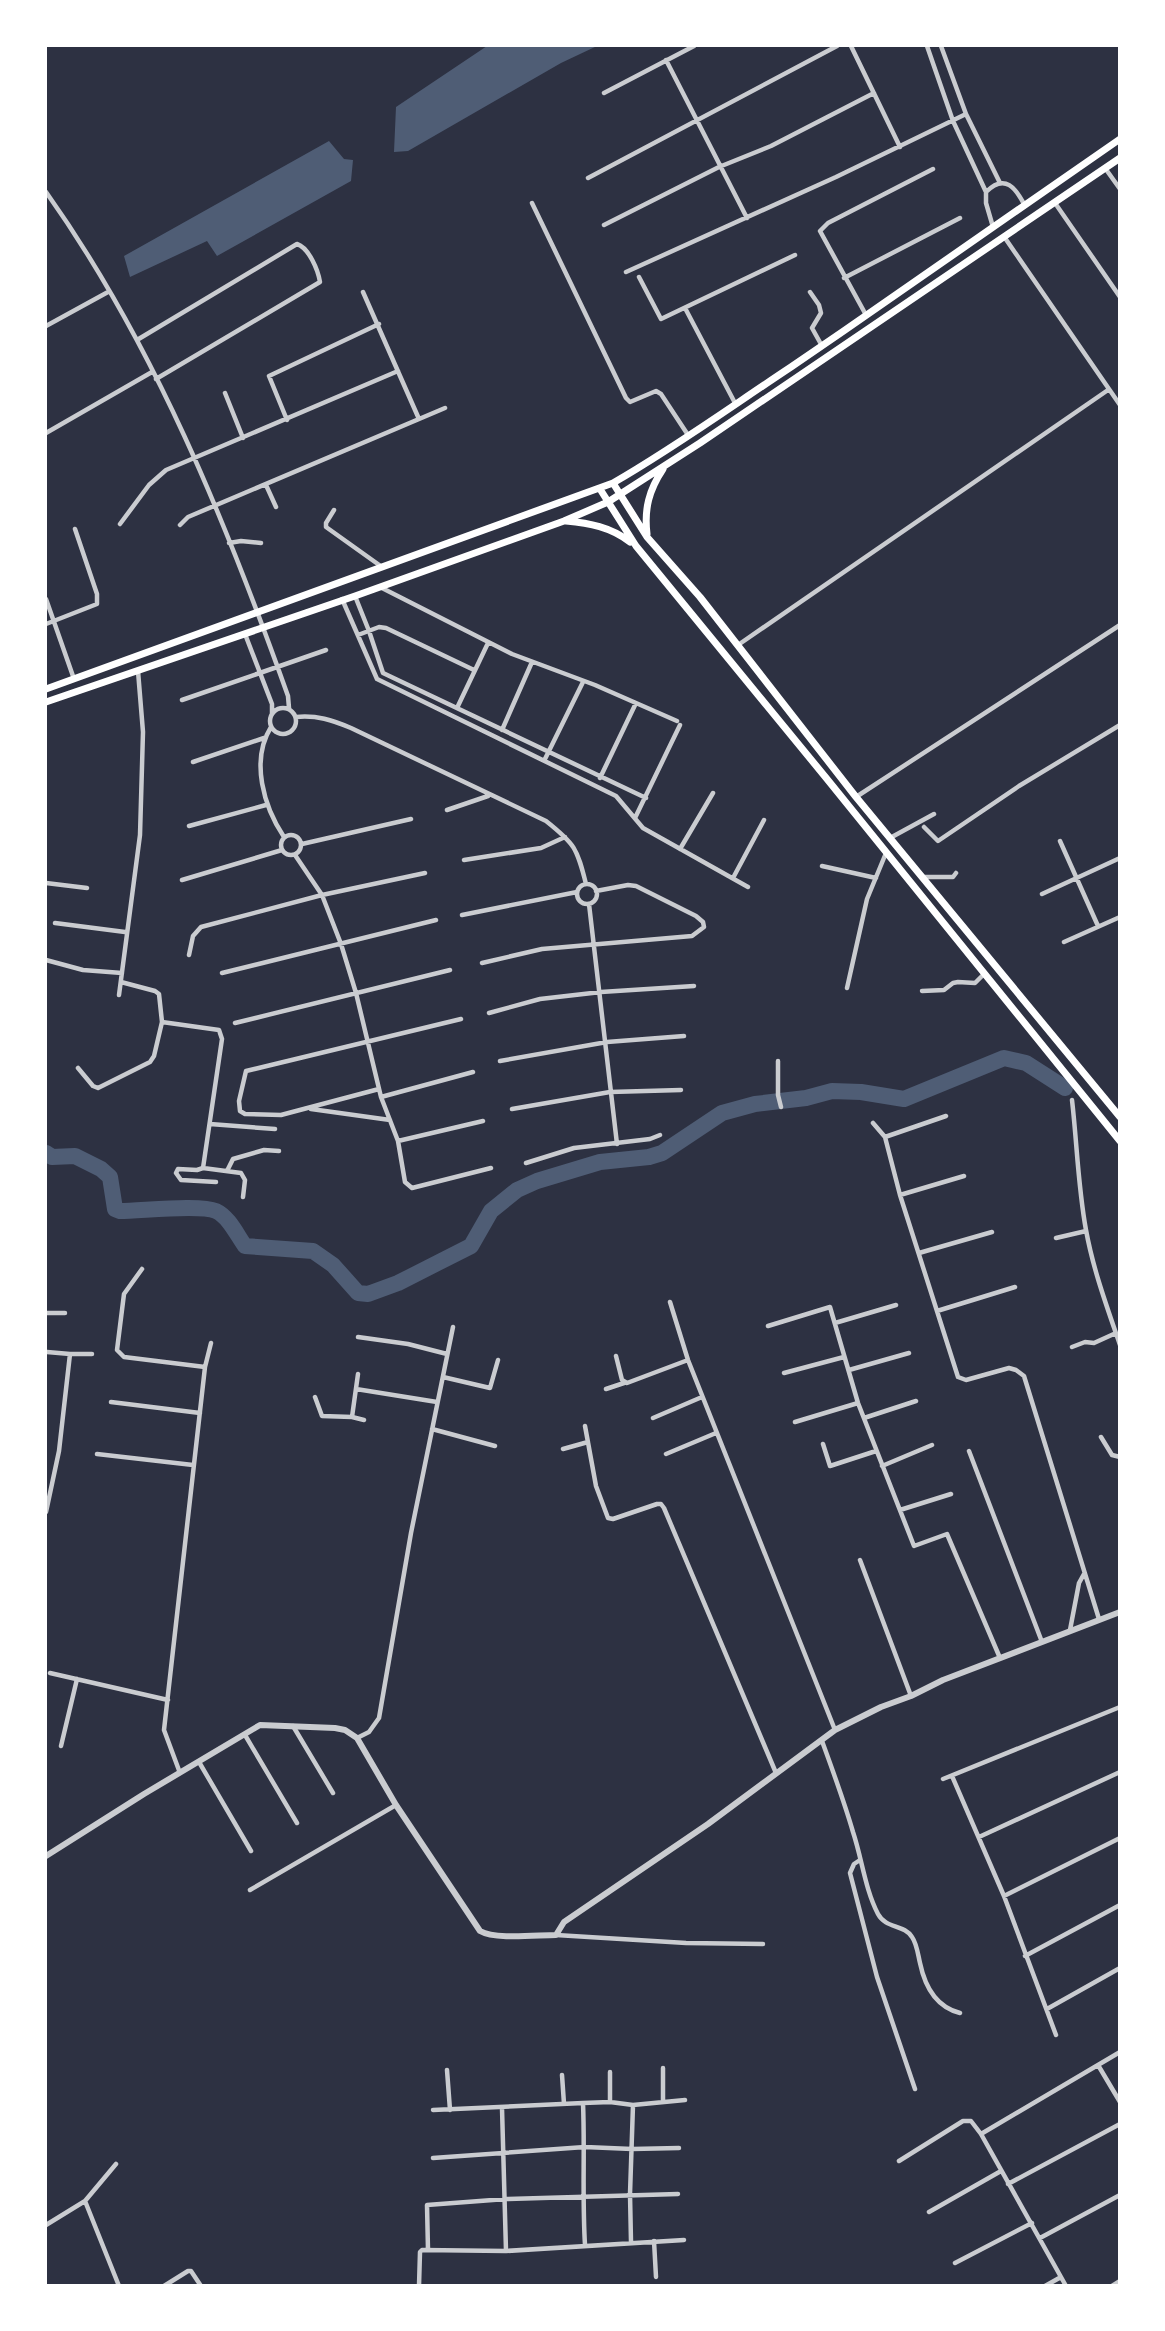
<svg xmlns="http://www.w3.org/2000/svg" width="1165" height="2331" font-family="Overpass,sans-serif">
	<style>
		.water { fill: #4f5d75 }
		.lines { fill: none; stroke-linecap: round; stroke-linejoin: round }
		.river { stroke: #4f5d75; stroke-width: 16 }
		.minor { stroke: #caccd0; stroke-width: 4.5 }
		.tertiary { stroke: #caccd0; stroke-width: 6 }
		.secondary { stroke: #fff; stroke-width: 7 }
	</style>
	<rect width="100%" height="100%" fill="#2d3142"/>
	<path class="water" d="M487,46H597L561,63L408,151L394,152L396,107Z
		M329,141L344,159L353,160L351,181L217,256L207,241L130,277L124,256Z"/>
	<g class="lines">
		<path class="river" d="M46,1153L52,1157L75,1156L101,1169L110,1177L115,1209L120,1211C141,1211 200,1204 216,1211C229,1217 237,1235 245,1246L313,1251L333,1265L358,1293L368,1294L398,1283L471,1246L491,1211L517,1190L537,1181L600,1162L649,1157L662,1153L722,1113L755,1104L806,1098L832,1091L861,1092L904,1099L1004,1058L1026,1063L1065,1088"/>
		<path class="minor" d="M851,46L900,147
			M927,46L953,121L986,192
			M941,46L966,114L1000,183
			M666,60L747,218
			M604,93L694,46
			M1105,168L1120,189
			M588,178L837,46
			M46,192C154,344 226,522 288,696L289,708
			M532,203L626,398L630,402L656,391L661,394L688,435
			M1055,203L1120,297
			M604,225L719,167L771,146L874,93
			M993,227L986,203V192C1005,173 1016,188 1025,206
			M1005,238L1120,405
			M626,272L836,177L966,114
			M639,277L661,319L795,255
			M844,278L960,218
			M363,292L419,419
			M810,292L819,305L821,313L812,328L822,346
			M685,308L735,403
			M866,315L820,231L828,223L933,169
			M46,326L108,292
			M137,340L297,244C309,248 318,270 320,282L156,379
			M225,393L243,438
			M287,420L269,376L379,324
			M46,433L152,372
			M266,485L276,507
			M334,510L326,523V527L382,567
			M120,524L149,485L166,470L398,371
			M180,525L188,517L445,408
			M229,543L241,541L261,543
			M380,587L512,654L595,685L677,721
			M355,596L369,631L383,673L646,798
			M46,599L74,679
			M342,599L377,679L616,796L643,828L748,887
			M46,624L97,604V594L75,529
			M245,634L272,704V714
			M358,635L379,627L386,628L474,670
			M738,645L1108,390
			M182,700L326,650
			M270 721a13 13 0 1 1 26 0a13 13 0 1 1-26 0Z
			M457,708L488,643
			M296,717C317,715 332,720 351,728L546,821C575,844 577,848 586,884
			M271,727C250,761 264,807 284,837
			M502,730L532,662
			M545,759L583,682
			M193,762L264,738
			M600,778L636,703
			M856,797L1120,625
			M447,810L488,796
			M635,818L680,725
			M189,826L266,805
			M924,827L938,841L1019,786L1120,725
			M281 845a10 10 0 1 1 20 0a10 10 0 1 1-20 0Z
			M890,838L934,814
			M1060,841L1098,926
			M302,844L411,819
			M680,849L713,793
			M295,855L322,895L341,944L356,993L381,1097L398,1141L405,1182L412,1188L491,1168
			M464,860L541,848L565,837
			M822,866L876,878
			M922,877H953L956,873
			M733,878L764,820
			M182,880L282,850
			M46,883L87,888
			M577 894a10 10 0 1 1 20 0a10 10 0 1 1-20 0Z
			M1042,894L1120,858
			M589,904L617,1144
			M462,915L577,892
			M55,923L125,932
			M1064,942L1120,917
			M189,955L193,936L201,927L322,895L425,873
			M46,960L83,970L122,973
			M482,963L542,949L692,936L704,927L703,922L696,916L636,886L628,885L596,891
			M222,973L436,920
			M121,982L155,991L159,994L162,1022L219,1030L222,1039L203,1168L197,1170L178,1169L176,1173L181,1180L216,1182
			M847,988L867,899L886,853
			M922,991L944,990L953,983L958,982L975,983L984,974
			M119,995L140,835L143,732L138,671
			M489,1013L540,999L601,992L694,986
			M235,1023L450,970
			M500,1061L607,1042L684,1036
			M778,1061V1095L781,1107
			M78,1068L93,1086L98,1088L150,1062L154,1056L162,1022
			M379,1089L281,1115L245,1114L240,1111L239,1101L246,1071L461,1019
			M381,1097L473,1072
			M1072,1100C1077,1143 1078,1187 1086,1230C1093,1269 1107,1307 1120,1345
			M311,1109L390,1120
			M512,1109L610,1092L681,1090
			M946,1116L885,1137L900,1195L958,1377L966,1380L1009,1368L1016,1370L1024,1376L1099,1619
			M873,1123L885,1137
			M210,1124L275,1129
			M398,1141L483,1121
			M526,1163L574,1148L650,1139L660,1135
			M203,1168L241,1173L245,1180L243,1197
			M227,1171L233,1159L264,1150L279,1151
			M900,1195L964,1176
			M1056,1238L1086,1231
			M919,1253L992,1232
			M142,1269L124,1294L117,1350L124,1357L205,1367
			M670,1302L688,1360L835,1730
			M937,1311L1015,1287
			M46,1313H65
			M835,1323L896,1305
			M768,1326L830,1307L858,1403L914,1546L947,1534L1000,1658
			M358,1337L408,1344L447,1354
			M1072,1347L1085,1342L1094,1343L1116,1333
			M70,1354H92
			M616,1356L622,1380L627,1383L688,1360
			M849,1370L909,1353
			M784,1373L844,1357
			M358,1374L352,1417L364,1420
			M443,1377L490,1388L498,1360
			M356,1389L437,1402
			M606,1389L624,1383
			M315,1397L322,1416L352,1417
			M111,1402L200,1413
			M653,1418L702,1397
			M864,1418L916,1401
			M795,1422L858,1403
			M585,1426L596,1486L608,1518L613,1519L657,1504H661L664,1508L776,1773
			M432,1429L495,1446
			M1101,1437L1112,1455L1120,1457
			M823,1444L830,1466L876,1451
			M563,1449L588,1442
			M969,1451L1042,1642
			M97,1454L193,1465
			M666,1454L716,1433
			M882,1466L932,1445
			M900,1510L951,1494
			M46,1512L59,1451L70,1354L47,1352
			M860,1560L911,1696
			M1070,1630L1079,1583L1084,1574
			M50,1673L168,1700
			M293,1726L333,1793
			M245,1735L297,1823
			M357,1738L369,1732L379,1718L411,1533L453,1327
			M822,1741C833,1771 844,1801 853,1832C862,1859 865,1889 878,1914C886,1929 904,1924 912,1937C917,1944 918,1955 920,1963C925,1987 936,2007 960,2013
			M61,1746L77,1679
			M199,1762L251,1851
			M180,1773L164,1730L205,1367L211,1343
			M952,1776L1004,1896L1056,2035
			M943,1779L1120,1707
			M979,1837L1120,1772
			M860,1860L854,1864L850,1873L877,1977L915,2089
			M250,1890L396,1805
			M1004,1896L1120,1838
			M556,1935L686,1943L763,1944
			M1025,1956L1120,1905
			M1047,2009L1120,1968
			M1098,2065L1120,2102
			M447,2070L450,2110
			M562,2075L564,2104
			M663,2101V2068
			M610,2102V2072
			M583,2103C585,2150 582,2197 585,2245
			M502,2108L506,2251
			M433,2110L583,2103L610,2102L633,2105L685,2100
			M981,2134L1120,2052
			M433,2158L585,2147L632,2149L679,2148
			M899,2161L963,2121H971L981,2134L1066,2286
			M1008,2184L1120,2124
			M85,2201L119,2286
			M929,2212L1001,2171
			M46,2225L85,2201L116,2164
			M1040,2238L1120,2195
			M654,2241L656,2277
			M631,2242L630,2194L633,2105
			M428,2250L427,2205L506,2199L678,2194
			M955,2263L1032,2223
			M164,2286L188,2271H191L201,2286
			M419,2286L420,2252L422,2250L506,2251L684,2240
			M1045,2286L1061,2277
			M1112,2286L1120,2281"/>
		<path class="tertiary" d="M46,1856L144,1794L260,1725L335,1728L345,1730L357,1738L396,1805L480,1931C495,1940 537,1935 556,1935L564,1922L708,1824L835,1730L881,1707L911,1696L943,1680L1120,1612"/>
		<path class="secondary" d="M613,483L647,537L700,597L856,797L1120,1117
			M600,489L636,546L827,779L1120,1141
			M566,521C589,523 611,527 630,542
			M647,534C644,509 649,490 663,469
			M46,689L613,483C674,448 732,406 791,367C901,292 1010,216 1120,139
			M46,702L355,596L564,521L608,502L700,443L1120,158"/>
	</g>
	<rect width="1165" height="2331" fill="none" stroke="#ffffff" stroke-width="94"/>
</svg>
